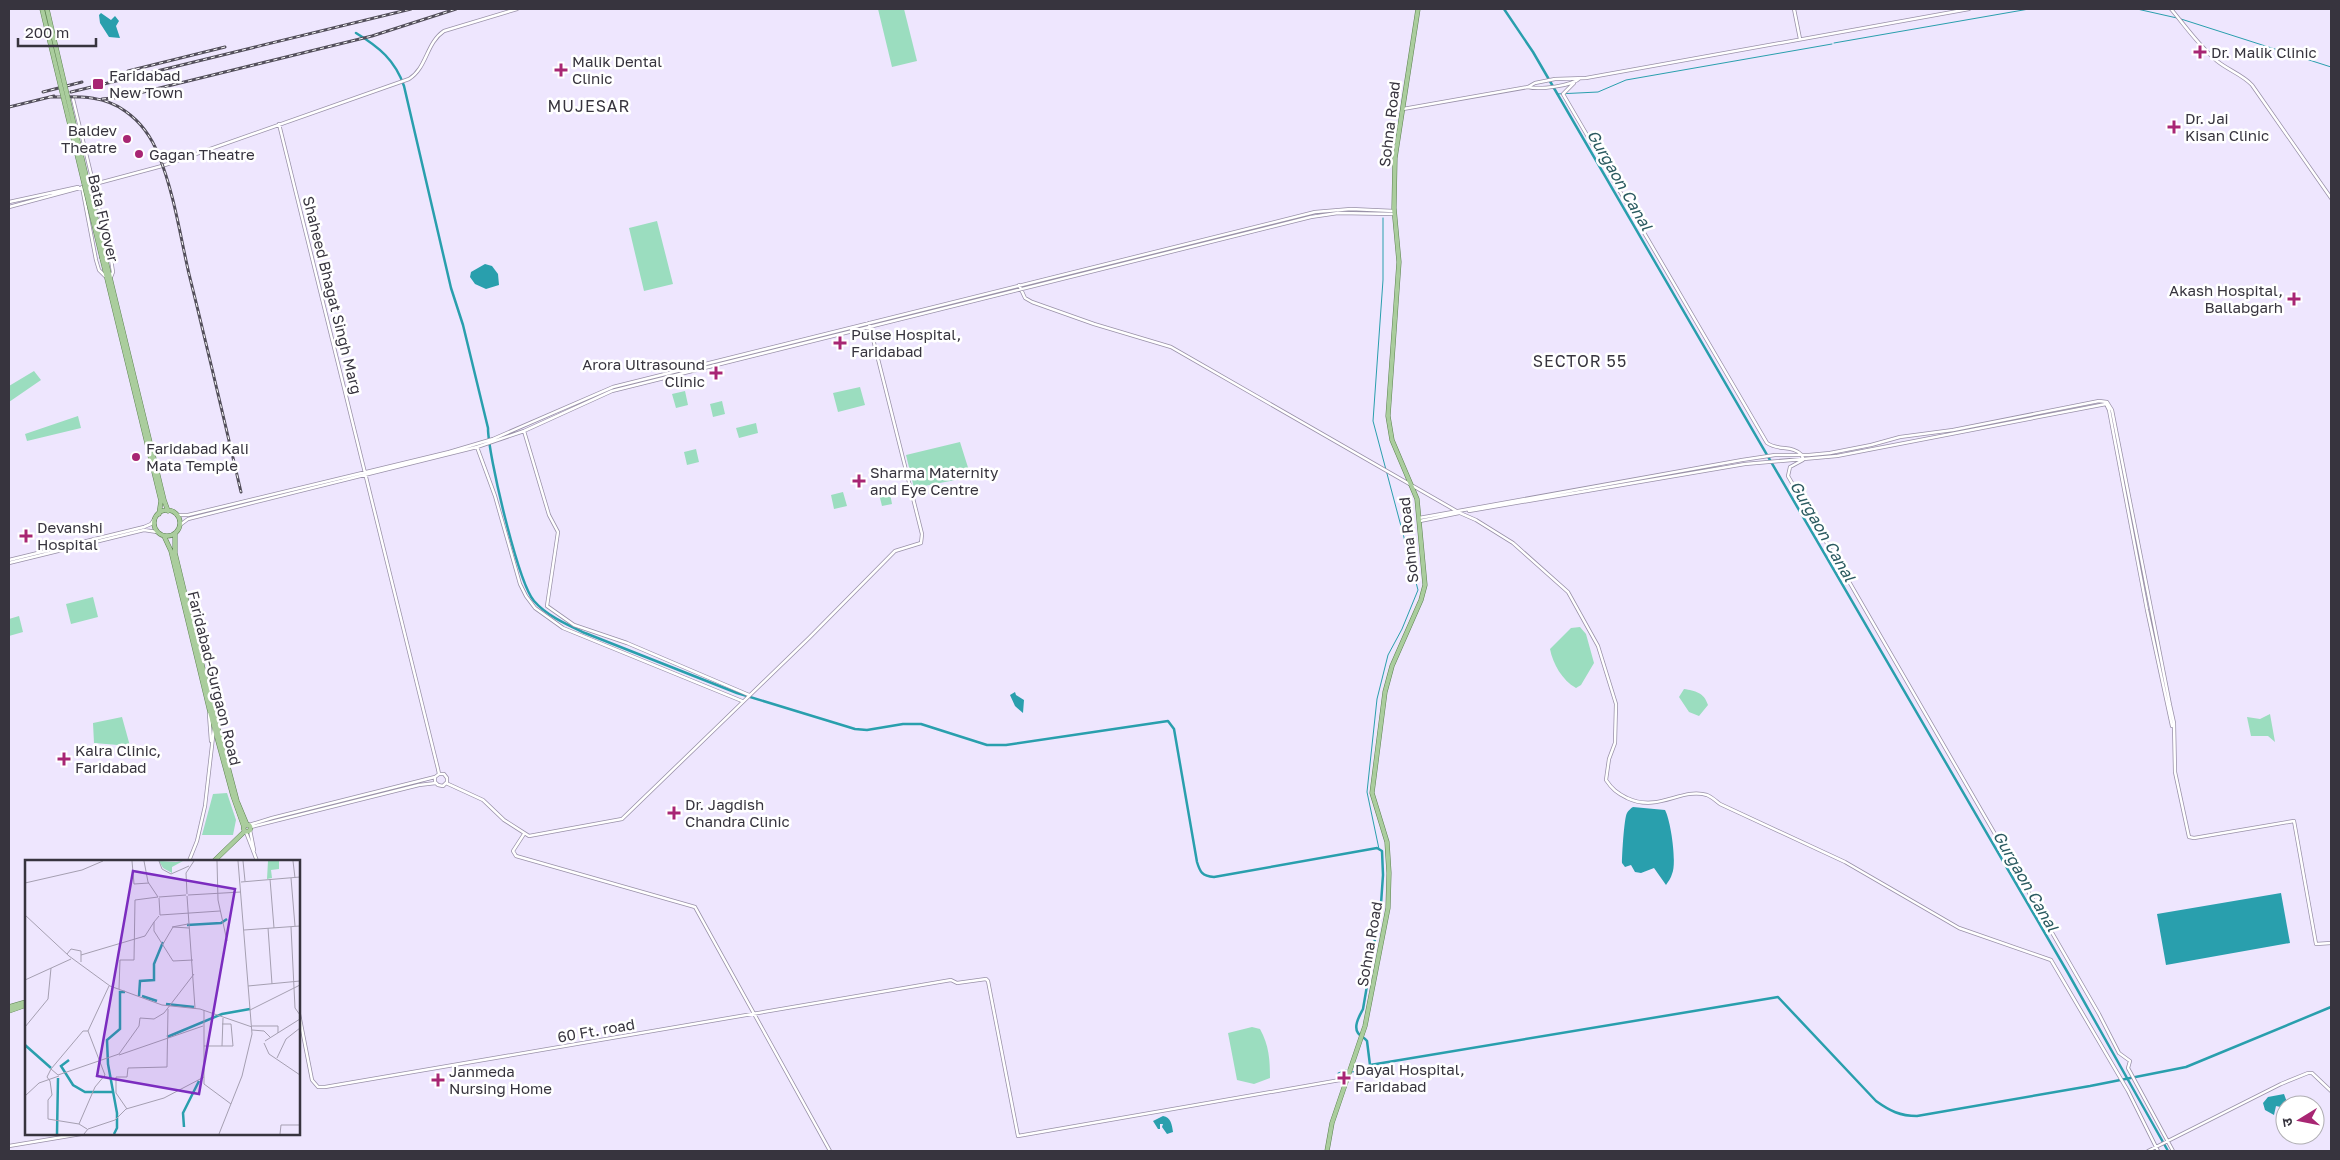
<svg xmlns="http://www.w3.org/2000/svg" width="2340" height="1160" font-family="'Golos Text','Noto Sans Devanagari',sans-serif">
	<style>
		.green { fill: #9bddbf }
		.water { fill: #299fad }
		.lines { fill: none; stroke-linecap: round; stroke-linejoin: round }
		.stream { stroke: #299fad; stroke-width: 1 }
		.canal { stroke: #299fad; stroke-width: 2.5 }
		.minor-casing { stroke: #9991a8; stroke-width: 4 }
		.major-casing { stroke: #5d8252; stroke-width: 5 }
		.minor { stroke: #fff; stroke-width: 2.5 }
		.major { stroke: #aacd9d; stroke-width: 4 }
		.rail-casing { stroke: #534f5b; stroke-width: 3 }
		.rail { stroke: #fff; stroke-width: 1; stroke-dasharray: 4; stroke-linecap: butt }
		.major-bridge-casing { stroke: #5d8252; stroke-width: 5; stroke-linecap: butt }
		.major-bridge { stroke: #aacd9d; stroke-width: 4 }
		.poi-dot { fill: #a82673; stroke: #fff; stroke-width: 2 }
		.labels { text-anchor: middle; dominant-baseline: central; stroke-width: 5; stroke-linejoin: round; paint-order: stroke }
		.poi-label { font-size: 15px; fill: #37343e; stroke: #fff; text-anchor: start }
		.street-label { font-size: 15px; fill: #37343e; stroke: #fff }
		.neighbourhood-label { font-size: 16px; letter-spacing: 1px; fill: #37343e; stroke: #fff }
		.water-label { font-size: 16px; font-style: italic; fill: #2a5a60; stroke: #fff }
		.inset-river { fill: none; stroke: #299fad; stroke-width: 2.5 }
		.inset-road { fill: none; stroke: #a59fb1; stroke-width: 1 }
		.view { fill: #7b2cbf; fill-opacity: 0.15; stroke: #7b2cbf; stroke-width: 2.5 }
		.inset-edge { fill: none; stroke: #37343e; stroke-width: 2.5 }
	</style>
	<rect width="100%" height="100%" fill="#eee6fe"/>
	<path class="green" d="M878,9H904L917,61L892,67Z
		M657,221L673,284L644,291L629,228Z
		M34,371L41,380L9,402V386Z
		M860,387L865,405L838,412L833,393Z
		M685,391L688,405L676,408L672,394Z
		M722,401L725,414L713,417L710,404Z
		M78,416L81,428L27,441L25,434Z
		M756,423L758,433L739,438L736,428Z
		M960,442L971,477L914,488L906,455Z
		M696,449L699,462L687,465L684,452Z
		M889,488L892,504L882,506L878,490Z
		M843,492L847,506L834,509L831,495Z
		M93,597L98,617L71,624L66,604Z
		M19,616L23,632L9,636V619Z
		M1580,627L1586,634L1594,663L1581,685L1576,688C1562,680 1553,664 1550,649L1571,628Z
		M1684,689C1695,691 1704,692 1708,705L1699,716L1689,712L1679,697Z
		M2270,714L2275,742L2268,736H2251L2247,717L2260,719Z
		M122,717L130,746L94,743L93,723Z
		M227,793L236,820L233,835H202L213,794Z
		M1252,1027L1260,1029C1269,1045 1270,1060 1270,1078L1254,1084L1237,1080L1228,1033Z"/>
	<path class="water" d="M101,13L111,20L115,16L119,21L116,26L120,38L109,37L100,23L99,15Z
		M485,264L492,266L498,274L499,285L486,289L475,284L470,277L471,272Z
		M1015,692L1016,695L1024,700L1023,713L1015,706L1010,695Z
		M1633,807L1665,810C1671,821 1677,864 1672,874C1671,878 1668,882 1666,885L1654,868L1641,873L1635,872L1631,865L1625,867L1622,863C1622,856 1624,818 1627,813C1628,811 1631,808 1633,807Z
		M2281,893L2290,943L2166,965L2157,914Z
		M2284,1094L2288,1105H2285V1108L2276,1106L2274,1115L2265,1110L2263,1103L2268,1097Z
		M1163,1116C1171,1117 1172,1125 1173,1132L1167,1134L1162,1127L1163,1124H1160V1129H1158L1153,1121Z"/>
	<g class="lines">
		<path class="stream" d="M2137,9L2177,18
			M2181,19L2331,67
			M1834,43L2029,9
			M1557,94L1598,92L1626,80L1832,44
			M1379,849L1367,792L1377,699L1388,655L1402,629L1418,590L1373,421L1383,280V218
			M1338,1073L1346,1070L1353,1072L1370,1065"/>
		<path class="canal" d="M1504,9L1533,52L2068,973L2168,1151
			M356,33C379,47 395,60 404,86L451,288L463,325L488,428C488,455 518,582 534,601C547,616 568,625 585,633L737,693L855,729L867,730L903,724H921L987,745H1006L1168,721L1174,729L1197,862C1200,872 1202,876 1214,877L1377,848L1382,851L1383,875L1381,904L1363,1009C1360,1015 1353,1026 1358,1033C1360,1036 1364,1037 1367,1041L1370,1065L1778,997L1876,1101C1890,1111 1900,1116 1917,1116L2090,1086L2186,1067L2331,1007"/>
		<defs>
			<path id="minor" d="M1794,9L1800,39
				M2171,9C2186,27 2199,46 2217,61C2228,70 2243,75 2252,85L2331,198
				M1574,83L1563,94L1767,443C1778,451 1793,445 1802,455L1803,460L1790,467L1788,476L2099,1014L2119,1053L2130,1061L2128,1068L2173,1151
				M1528,87C1539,90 1572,86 1580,78
				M73,99L110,253L113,272L111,277
				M1403,109L1528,87L1535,83L1555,79L1586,78L1969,9
				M279,124L438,769L439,774L435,777V782L438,785L443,786L447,782V778L444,774H439
				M82,187L96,260L99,270L105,276
				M9,202L78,187
				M9,207L162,166L409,79C427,68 426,43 444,31L517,9
				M1019,285L1025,298L1032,302L1094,324L1171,347L1460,513L1476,520L1513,543L1568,592L1598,646L1616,704L1615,743L1609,759L1606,780C1612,789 1617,793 1627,798C1659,813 1681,787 1707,795C1712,797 1716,801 1720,804L1845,862L1959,928L2051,960L2128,1091L2158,1151
				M524,431L549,515L558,532L547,606L574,625L627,643L749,695
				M477,447L495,496L520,584L526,596L535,608L563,628L742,701
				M1469,511L1745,464L1837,456L2106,404L2109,410L2147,610L2172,726
				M177,515H188L449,452L493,439L613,387L1315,212L1351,209L1394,211
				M1419,518L1742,460L1775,455H1809L1830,453L1871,445L1900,437L1953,430L2099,401L2107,402L2112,410L2170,705L2174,723L2175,772L2189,837L2194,838L2294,821L2316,944L2331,943
				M1420,521L1459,513
				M180,525L188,519L477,447L524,431L612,391L1311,217L1338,213L1394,214
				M9,560L144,527L151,524L155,518
				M9,563L144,530L157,532
				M209,714L211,741
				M446,783L483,800L504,820L529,836L622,819L809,638L895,551L921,543L922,534L869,323
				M249,825L272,818L435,777
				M251,827L419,785L436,783
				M250,830L254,850
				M246,832L257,861
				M524,834L513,851L516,856L695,907L830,1151
				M189,861L197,841L205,806L214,728
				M299,1014L312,1080L318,1087H325L951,980L957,983L986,979L988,981L1018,1136L1340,1080L1345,1082
				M9,1146L81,1134
				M2148,1151L2281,1084L2308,1073H2312L2331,1091"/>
			<path id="major" d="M105,257L164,500L168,511
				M102,258L161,501L159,514
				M154 523a13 13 0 1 1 26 0a13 13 0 1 1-26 0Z
				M175,534V553L212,706L237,801L247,825
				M164,536L171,551L209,708L233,796L244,827
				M243.5 828a3.5 3.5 0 1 1 7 0a3.5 3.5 0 1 1-7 0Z
				M214,861L245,831
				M9,1007L26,1002
				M9,1011L26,1005
				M1327,1151L1332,1123L1365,1026L1388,908L1389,873L1387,842L1372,793L1385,692L1392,666L1421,600L1425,585L1417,499L1392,440L1388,416L1399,262L1394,208L1395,158L1418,9"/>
		</defs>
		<use href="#minor" class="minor-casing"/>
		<use href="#major" class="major-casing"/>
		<use href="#minor" class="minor"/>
		<use href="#major" class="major"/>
		<defs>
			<path id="rail" d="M128,71L225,47
				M43,92L82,82
				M71,92L411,9
				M49,97C75,97 102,94 125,111C141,122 152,138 159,156C174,193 180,235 189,274C207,346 224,419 241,492
				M102,99L123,97L372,36L456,9
				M9,107L54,96"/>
		</defs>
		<use href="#rail" class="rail-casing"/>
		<use href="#rail" class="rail"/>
		<defs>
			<path id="major-bridge" d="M42,9L102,258
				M47,9L105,257"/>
		</defs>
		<use href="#major-bridge" class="major-bridge-casing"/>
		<use href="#major-bridge" class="major-bridge"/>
	</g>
	<g class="poi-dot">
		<path d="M2197.5 44.5h5v5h5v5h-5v5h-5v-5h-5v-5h5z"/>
		<path d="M558.5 62.5h5v5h5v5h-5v5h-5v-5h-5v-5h5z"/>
		<rect x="92" y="78" width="12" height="12" rx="2.5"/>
		<path d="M2171.5 119.5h5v5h5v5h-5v5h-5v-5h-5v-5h5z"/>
		<circle cx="127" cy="139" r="5"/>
		<circle cx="139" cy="154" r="5"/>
		<path d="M2291.5 291.5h5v5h5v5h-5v5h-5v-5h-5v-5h5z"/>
		<path d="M837.5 335.5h5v5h5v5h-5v5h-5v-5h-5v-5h5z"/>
		<path d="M713.5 365.5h5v5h5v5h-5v5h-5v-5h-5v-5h5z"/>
		<circle cx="136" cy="457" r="5"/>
		<path d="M856.5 473.5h5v5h5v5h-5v5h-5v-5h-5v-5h5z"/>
		<path d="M23.5 528.5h5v5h5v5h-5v5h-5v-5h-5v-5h5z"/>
		<path d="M61.5 751.5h5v5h5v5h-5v5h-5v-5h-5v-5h5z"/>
		<path d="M671.5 805.5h5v5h5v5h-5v5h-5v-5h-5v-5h5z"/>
		<path d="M1341.5 1070.5h5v5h5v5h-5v5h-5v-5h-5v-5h5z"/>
		<path d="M435.5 1072.5h5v5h5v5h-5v5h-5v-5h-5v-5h5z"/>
	</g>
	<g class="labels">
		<g class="poi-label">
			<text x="2211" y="52">Dr. Malik Clinic</text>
			<text x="572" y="61">Malik Dental<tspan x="572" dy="17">Clinic</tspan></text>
			<text x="109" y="75">Faridabad<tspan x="109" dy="17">New Town</tspan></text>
			<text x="2185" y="118">Dr. Jai<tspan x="2185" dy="17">Kisan Clinic</tspan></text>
			<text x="117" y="130" text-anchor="end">Baldev<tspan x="117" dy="17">Theatre</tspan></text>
			<text x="149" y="154">Gagan Theatre</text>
			<text x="2283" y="290" text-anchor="end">Akash Hospital,<tspan x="2283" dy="17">Ballabgarh</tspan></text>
			<text x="851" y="334">Pulse Hospital,<tspan x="851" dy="17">Faridabad</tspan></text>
			<text x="705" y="364" text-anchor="end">Arora Ultrasound<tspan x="705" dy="17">Clinic</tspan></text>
			<text x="146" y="448">Faridabad Kali<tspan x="146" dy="17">Mata Temple</tspan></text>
			<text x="870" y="472">Sharma Maternity<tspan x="870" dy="17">and Eye Centre</tspan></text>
			<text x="37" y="527">Devanshi<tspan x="37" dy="17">Hospital</tspan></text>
			<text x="75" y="750">Kalra Clinic,<tspan x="75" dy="17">Faridabad</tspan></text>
			<text x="685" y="804">Dr. Jagdish<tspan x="685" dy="17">Chandra Clinic</tspan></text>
			<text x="1355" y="1069">Dayal Hospital,<tspan x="1355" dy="17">Faridabad</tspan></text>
			<text x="449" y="1071">Janmeda<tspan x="449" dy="17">Nursing Home</tspan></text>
		</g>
		<g class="street-label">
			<text transform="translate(1389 124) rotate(-83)">Sohna Road</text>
			<text transform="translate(104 218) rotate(77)">Bata Flyover</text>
			<text transform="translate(333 295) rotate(76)">Shaheed Bhagat Singh Marg</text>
			<text transform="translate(1408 540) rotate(-96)">Sohna Road</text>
			<text transform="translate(215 678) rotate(76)">Faridabad-Gurgaon Road</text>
			<text transform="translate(1369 944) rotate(-80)">Sohna Road</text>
			<text transform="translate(596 1030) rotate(-10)">60 Ft. road</text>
		</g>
		<g class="neighbourhood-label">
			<text x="589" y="106">MUJESAR</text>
			<text x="1580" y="361">SECTOR 55</text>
		</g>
		<g class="water-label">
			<text transform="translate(1620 180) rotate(60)">Gurgaon Canal</text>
			<text transform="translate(1823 531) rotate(60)">Gurgaon Canal</text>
			<text transform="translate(2026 881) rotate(60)">Gurgaon Canal</text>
		</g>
	</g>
	<g transform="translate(25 860)">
		<rect width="275" height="275" fill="#eee6fe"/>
		<path d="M134,1L151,2L158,1L147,7V13L138,8ZM243,1H254V9L246,10L247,18L242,19Z" fill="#9bddbf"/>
		<path class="inset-river" d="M162,65L196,63L202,59M114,136L115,121L129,120V104L138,82M117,136L132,141M141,144L169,147M142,177L197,154L225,149M0,185L26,208M44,200L36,206L48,225L60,232H88M159,267L158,253L174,221M32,274L33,218M89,274L92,268V253L83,204L82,180L95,169V132H100"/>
		<path class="inset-road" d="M107,1L109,24L124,23M119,1L123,22L133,37M134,1L137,9L146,14L164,6M192,1L193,40L202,81M218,1L220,21M268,1L270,18M266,18L270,66M245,19L249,68M216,22L275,17M0,23L57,10L78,1M162,34L161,13L169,1M163,35L216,32M162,36L170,148M134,37L161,35M134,38L135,55M0,55L44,96L85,126L137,145L175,149L227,167M135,55L195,51M134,56L129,62V71L148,101L168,100M147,67L163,64M266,67L270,148L275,155M243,68L247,124M219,70L275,66M138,84L148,67L164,68M42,94L46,89L56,91V102M56,95L120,76L129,62M0,120L46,99M223,126L275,121M94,129L95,100H109L110,40L133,37M179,150V224L206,244M225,150L275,125M227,166H253V173M0,167L23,139L26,108M227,170L239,171L245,177M240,181L275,159M239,183L244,194L275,215M179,186H208L206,164H197M197,186L198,158M94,195L178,166M252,198L261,179L275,168M26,209L58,171H63M0,236L14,223L34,216M102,249L91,233V217H102L103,208L142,207L143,149M54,264L23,259V240L27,235L25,221L22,217L26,209L33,215L94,194L114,166L115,158L129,159L139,153L169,114M62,269L54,264L70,227L80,215L63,171L84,126M59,274L63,269L90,260L101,249L139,238L179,217M194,274L217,216L227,174L213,1M255,274L256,265H275"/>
		<path class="view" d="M108,11L210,29L174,234L72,216Z"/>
		<rect width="275" height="275" class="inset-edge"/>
	</g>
	<rect width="2340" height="1160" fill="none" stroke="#37343e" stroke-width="20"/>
	<g transform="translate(2300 1120) rotate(260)"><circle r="24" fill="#ffffff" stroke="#afaeb2"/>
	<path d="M0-4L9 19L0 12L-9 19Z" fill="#a82673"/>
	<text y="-8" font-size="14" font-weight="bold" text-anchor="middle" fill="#37343e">उ</text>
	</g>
	<path d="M18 38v8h78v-8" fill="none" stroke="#37343e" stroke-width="2.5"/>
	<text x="25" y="38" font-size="15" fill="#37343e" stroke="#ffffff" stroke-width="4" paint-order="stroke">200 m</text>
</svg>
